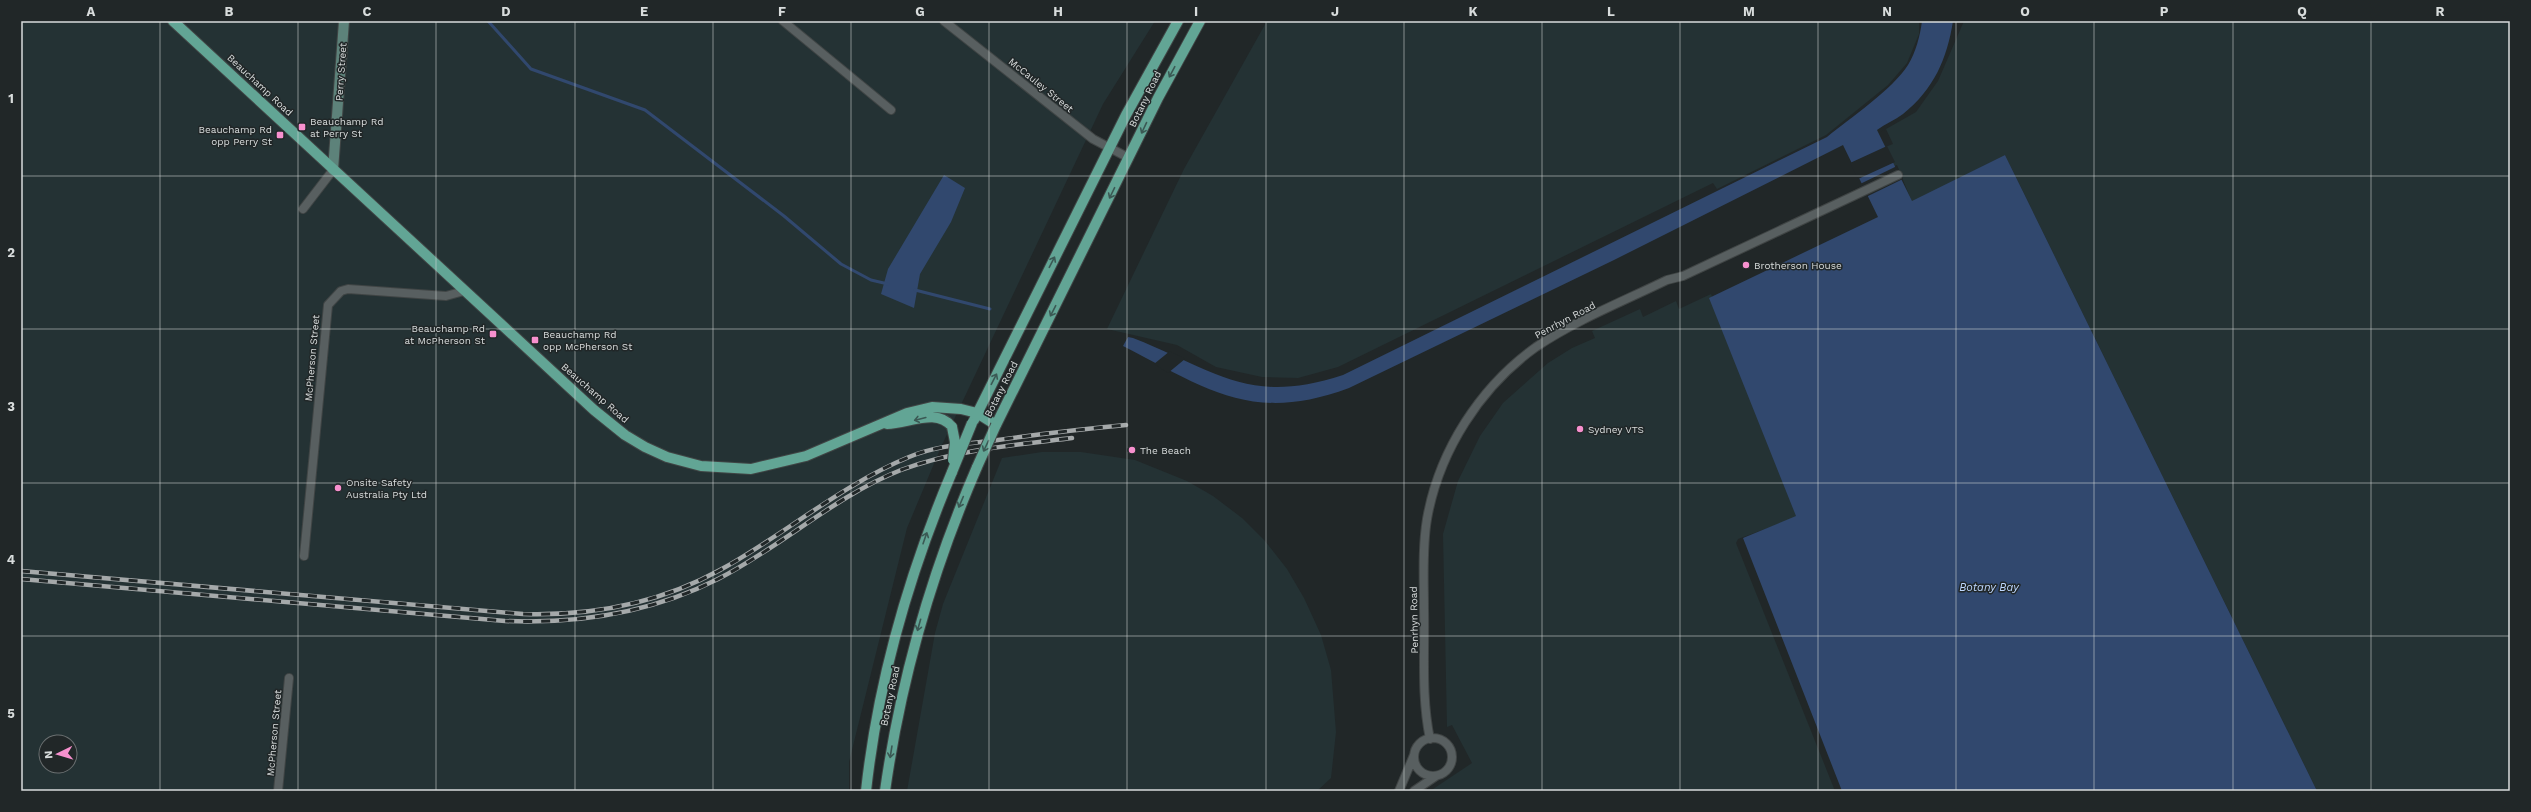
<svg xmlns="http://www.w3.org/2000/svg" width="2531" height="812" font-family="'Work Sans',sans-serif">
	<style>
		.built { fill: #243234; fill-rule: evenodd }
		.water { fill: #31486e }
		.pier { fill: #212728 }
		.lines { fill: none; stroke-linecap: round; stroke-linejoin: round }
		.stream { stroke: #31486e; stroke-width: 3 }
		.street-casing { stroke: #404545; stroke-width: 10 }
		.secondary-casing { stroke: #404545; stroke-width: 12 }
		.primary-casing { stroke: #404545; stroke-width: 12 }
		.street { stroke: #585f60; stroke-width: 8 }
		.secondary { stroke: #5d827a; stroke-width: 10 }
		.primary { stroke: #62a595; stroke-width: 10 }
		.rail-casing { stroke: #a5a9aa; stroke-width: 4.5 }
		.rail { stroke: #212728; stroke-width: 3; stroke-dasharray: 9; stroke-linecap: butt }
		.primary-bridge-casing { stroke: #404545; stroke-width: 12; stroke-linecap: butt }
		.primary-bridge { stroke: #62a595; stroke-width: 10 }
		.oneway { stroke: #3b5954 }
		.grid { fill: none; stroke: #d8dcdc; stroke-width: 1; stroke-opacity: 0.55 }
		.poi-dot { fill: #f790ce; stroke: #212728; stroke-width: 1.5 }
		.labels { text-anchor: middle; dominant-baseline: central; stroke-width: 3; stroke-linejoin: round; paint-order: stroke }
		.street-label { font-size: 10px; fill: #d8dcdc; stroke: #212728 }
		.poi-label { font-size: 10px; fill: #d8dcdc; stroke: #212728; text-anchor: start }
		.water-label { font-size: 11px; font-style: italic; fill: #bfd8ff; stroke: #212728 }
		.neatline { fill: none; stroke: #d8dcdc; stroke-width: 1.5 }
		.grid-label { font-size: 13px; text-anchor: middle; font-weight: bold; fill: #d8dcdc }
	</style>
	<rect width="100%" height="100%" fill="#212728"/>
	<path class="built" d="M21,21H1155L1103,104L941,447L907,528L849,762V791H21ZM46,742H70V766H46Z
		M1267,21H1919V34L1907,63L1888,85L1826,135L1717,189L1713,183L1338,367L1298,378L1262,377L1216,367L1177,345L1107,329L1184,169Z
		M1964,21H2510V791H2317L2005,155L1912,202L1897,165L1894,166L1885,147L1893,144L1886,129L1879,133L1916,112L1938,81Z
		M1711,294L1798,517L1738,539L1736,543L1835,791H1430L1472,763L1452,725L1447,727L1443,534L1458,481L1480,436L1503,403L1548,363L1572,348L1595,338L1592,331L1640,309L1643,317L1676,301L1679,309Z
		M1042,452H1081L1135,460L1187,481L1213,496L1242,518L1265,541L1287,569L1304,598L1321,635L1331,670L1336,732L1331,778L1317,791H907L935,633L943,604L1002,458Z"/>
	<path class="water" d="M1922,21H1953C1947,59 1934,89 1903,114C1895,120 1885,124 1877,130L1912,201L2005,155L2317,791H1842L1743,538L1796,516L1709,298L1878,217L1843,145L1614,260L1349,388C1252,424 1207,389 1123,346L1128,337L1133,338C1217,371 1248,406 1343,375L1827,137C1850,118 1892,90 1908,65C1916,52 1920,36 1922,21Z
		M944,175L965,188L951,222L920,274L914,308L881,294L888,269Z"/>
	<path class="pier" d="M1887,146L1895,162L1858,179L1850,163Z
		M1897,166L1903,179L1866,197L1860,184Z
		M1170,351L1185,359L1168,373L1154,364Z"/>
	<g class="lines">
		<path class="stream" d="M488,21L531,69L645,110L784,216L841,264L871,280L888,284
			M915,290L990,309"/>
		<defs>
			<path id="street" d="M783,21L891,110
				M944,21L1093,139L1129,158
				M303,209L333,170
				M304,556L328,305L341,291L348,289L446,296L464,291
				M1414 757a19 19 0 1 1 38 0a19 19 0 1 1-38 0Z
				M1430,739C1421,696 1425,652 1424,609C1424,580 1422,549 1427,519C1439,451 1480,387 1536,347C1576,320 1624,301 1667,280L1683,276L1898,175
				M278,791L289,678
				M1399,791L1414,755
				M1414,791L1436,776"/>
			<path id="secondary" d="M333,170L344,21"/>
			<path id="primary" d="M173,21L594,410L625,435L645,447L667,457L701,466L751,469L806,456L907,413L932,407L961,409L977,413L996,425L1158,98L1200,21
				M974,420L1126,115L1178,21
				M887,424C908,424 937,407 952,427
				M866,791C878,681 909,574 952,472
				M885,791C901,678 932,571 977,467"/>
		</defs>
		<use href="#street" class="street-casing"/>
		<use href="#secondary" class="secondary-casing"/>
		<use href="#primary" class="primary-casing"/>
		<use href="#street" class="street"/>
		<use href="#secondary" class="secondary"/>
		<use href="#primary" class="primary"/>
		<defs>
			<path id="rail" d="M21,571L523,614C591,616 660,603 720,570C784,535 841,485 909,457C937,445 968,444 998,440C1040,434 1083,429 1126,425
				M21,579L505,621C578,624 651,613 718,579C781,547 835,496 901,470C955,450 1015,445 1072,438"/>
		</defs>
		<use href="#rail" class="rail-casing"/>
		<use href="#rail" class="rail"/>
		<defs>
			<path id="primary-bridge" d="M952,427L955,442L953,460
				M977,467L996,425
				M952,472L972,423"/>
		</defs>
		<use href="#primary-bridge" class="primary-bridge-casing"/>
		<use href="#primary-bridge" class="primary-bridge"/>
	</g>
	<defs><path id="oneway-shaft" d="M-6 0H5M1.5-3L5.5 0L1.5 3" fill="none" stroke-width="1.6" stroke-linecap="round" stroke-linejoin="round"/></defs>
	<g class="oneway">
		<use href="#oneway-shaft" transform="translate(1172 72) rotate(118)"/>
		<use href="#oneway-shaft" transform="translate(1144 128) rotate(115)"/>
		<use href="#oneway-shaft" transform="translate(1112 193) rotate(116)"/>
		<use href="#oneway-shaft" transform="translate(1052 262) rotate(-63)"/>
		<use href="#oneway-shaft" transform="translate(1053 311) rotate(117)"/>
		<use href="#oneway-shaft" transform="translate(994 379) rotate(-63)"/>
		<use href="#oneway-shaft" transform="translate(920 419) rotate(166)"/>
		<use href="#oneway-shaft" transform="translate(986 446) rotate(115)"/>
		<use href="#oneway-shaft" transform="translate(961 502) rotate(113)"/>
		<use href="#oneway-shaft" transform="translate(925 538) rotate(-71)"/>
		<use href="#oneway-shaft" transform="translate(919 625) rotate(106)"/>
		<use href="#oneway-shaft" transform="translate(891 752) rotate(99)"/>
	</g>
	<path class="grid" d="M160,21V791M298,21V791M436,21V791M575,21V791M713,21V791M851,21V791M989,21V791M1127,21V791M1266,21V791M1404,21V791M1542,21V791M1680,21V791M1818,21V791M1956,21V791M2094,21V791M2233,21V791M2371,21V791M21,176H2510M21,329H2510M21,483H2510M21,636H2510"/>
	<g class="poi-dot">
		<rect x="298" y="123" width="8" height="8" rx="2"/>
		<rect x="276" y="131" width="8" height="8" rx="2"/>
		<circle cx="1746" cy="265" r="4"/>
		<rect x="489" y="330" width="8" height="8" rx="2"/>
		<rect x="531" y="336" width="8" height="8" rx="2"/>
		<circle cx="1580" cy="429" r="4"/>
		<circle cx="1132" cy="450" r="4"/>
		<circle cx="338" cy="488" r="4"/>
	</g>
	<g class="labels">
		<g class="street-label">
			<text transform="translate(341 72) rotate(-86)">Perry Street</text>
			<text transform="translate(260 85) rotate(43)">Beauchamp Road</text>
			<text transform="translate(1041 85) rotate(39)">McCauley Street</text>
			<text transform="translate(1145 99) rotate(-64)">Botany Road</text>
			<text transform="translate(1565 320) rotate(-28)">Penrhyn Road</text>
			<text transform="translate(312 358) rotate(-85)">McPherson Street</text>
			<text transform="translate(1001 389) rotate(-63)">Botany Road</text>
			<text transform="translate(595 393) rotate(41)">Beauchamp Road</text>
			<text transform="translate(1414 620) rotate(-91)">Penrhyn Road</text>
			<text transform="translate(890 696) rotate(-78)">Botany Road</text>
			<text transform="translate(274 733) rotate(-85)">McPherson Street</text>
		</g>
		<g class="poi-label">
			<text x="310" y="121">Beauchamp Rd<tspan x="310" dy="12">at Perry St</tspan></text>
			<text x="272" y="129" text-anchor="end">Beauchamp Rd<tspan x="272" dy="12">opp Perry St</tspan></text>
			<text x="1754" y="265">Brotherson House</text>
			<text x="485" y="328" text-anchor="end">Beauchamp Rd<tspan x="485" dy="12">at McPherson St</tspan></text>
			<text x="543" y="334">Beauchamp Rd<tspan x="543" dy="12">opp McPherson St</tspan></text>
			<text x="1588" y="429">Sydney VTS</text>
			<text x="1140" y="450">The Beach</text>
			<text x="346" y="482">Onsite Safety<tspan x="346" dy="12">Australia Pty Ltd</tspan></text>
		</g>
		<g class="water-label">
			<text x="1989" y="587">Botany Bay</text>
		</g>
	</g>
	<rect width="2531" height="812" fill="none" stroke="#212728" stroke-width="44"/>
	<g transform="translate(58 754) rotate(265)"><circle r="19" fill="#212728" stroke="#6a6f70"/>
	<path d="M0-3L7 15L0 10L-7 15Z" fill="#f790ce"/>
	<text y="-6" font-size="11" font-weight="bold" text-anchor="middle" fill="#d8dcdc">N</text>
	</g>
	<rect x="22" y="22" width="2487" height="768" class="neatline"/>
	<g class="grid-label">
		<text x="91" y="16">A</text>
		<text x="229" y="16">B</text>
		<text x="367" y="16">C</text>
		<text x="506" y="16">D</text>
		<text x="644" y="16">E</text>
		<text x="782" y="16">F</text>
		<text x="920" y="16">G</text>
		<text x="1058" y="16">H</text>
		<text x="1196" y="16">I</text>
		<text x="1335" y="16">J</text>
		<text x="1473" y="16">K</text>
		<text x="1611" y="16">L</text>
		<text x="1749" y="16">M</text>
		<text x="1887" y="16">N</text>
		<text x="2025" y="16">O</text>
		<text x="2164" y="16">P</text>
		<text x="2302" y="16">Q</text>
		<text x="2440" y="16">R</text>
		<text x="11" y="103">1</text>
		<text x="11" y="257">2</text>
		<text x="11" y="411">3</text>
		<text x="11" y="564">4</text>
		<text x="11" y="718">5</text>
	</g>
</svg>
